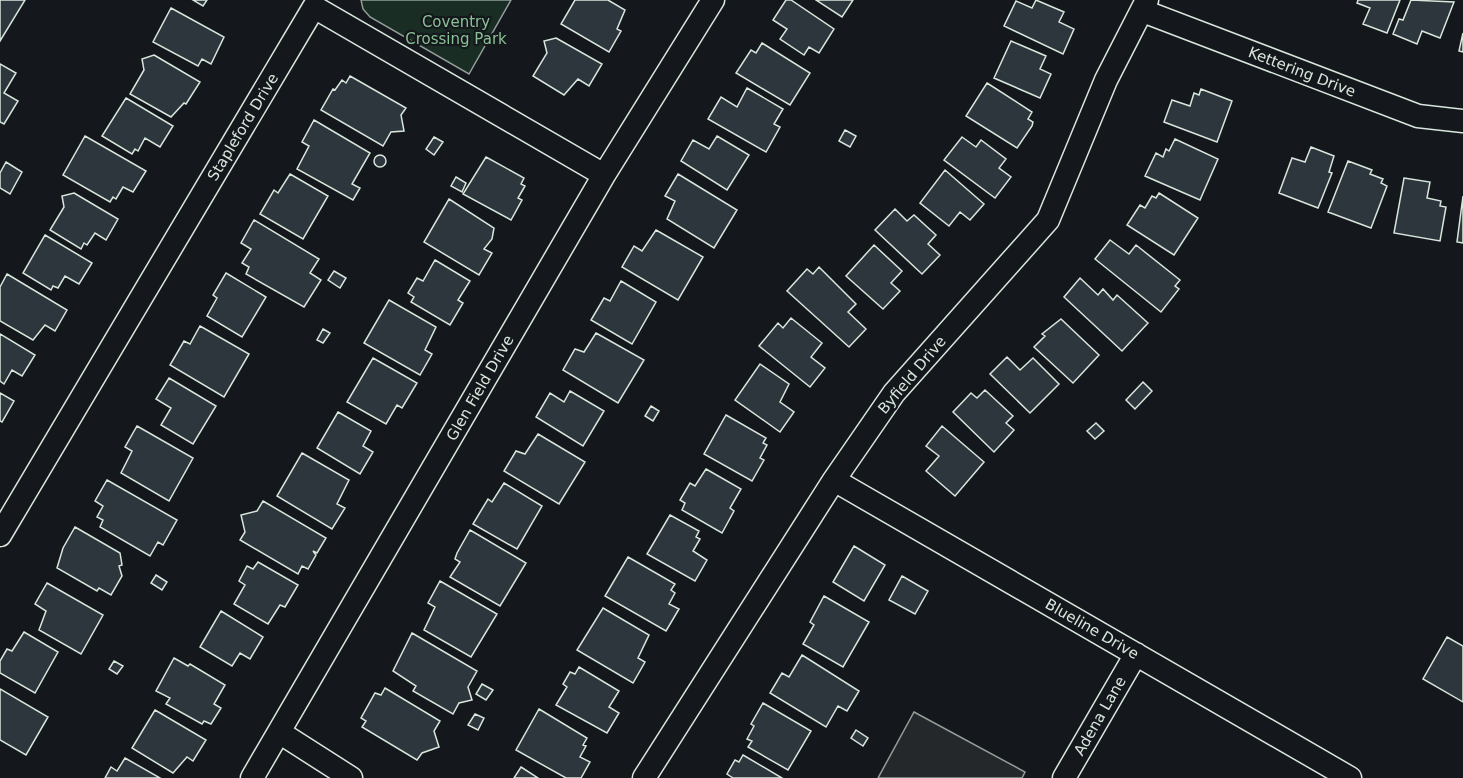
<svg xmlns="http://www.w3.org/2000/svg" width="1463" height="778" font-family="'DejaVu Sans',sans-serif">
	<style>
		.green { fill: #1a2d24; stroke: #939e99; stroke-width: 1.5 }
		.parking { fill: #24282b; stroke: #939e99; stroke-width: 1.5 }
		.building { fill: #2c363c; stroke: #d8e6dc; stroke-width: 1.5 }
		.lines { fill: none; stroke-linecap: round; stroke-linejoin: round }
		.street-casing { stroke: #d8e6dc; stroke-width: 25 }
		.street { stroke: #14181c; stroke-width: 22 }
		.labels { text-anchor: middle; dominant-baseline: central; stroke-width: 4.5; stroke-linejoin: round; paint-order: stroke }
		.park-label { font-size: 15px; fill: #8ac095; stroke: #14181c }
		.street-label { font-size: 15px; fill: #d8e6dc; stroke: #14181c }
	</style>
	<rect width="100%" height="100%" fill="#14181c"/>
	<path class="green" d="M361,0H511L469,74L370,17L363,9Z"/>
	<path class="parking" d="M914,712L1025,772L1022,778H878Z"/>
	<path class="building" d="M0,0H25L0,41Z
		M193,0H207L203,6Z
		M575,0H608L625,10L617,29L621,31L609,52L561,24Z
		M786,0H791L834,29L819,53L809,47L804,55L780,39L787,29L773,20Z
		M816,0H853L842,17Z
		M1036,0L1064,12L1059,22L1074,29L1063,54L1004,26L1016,1L1032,8Z
		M1358,0H1400L1387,33L1363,24L1370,8L1357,3Z
		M1411,0L1454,2L1440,38L1422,31L1417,44L1393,34L1399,19L1403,20Z
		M171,8L224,37L211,64L202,59L198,66L153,42Z
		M1463,33V52L1459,51Z
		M556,38L602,64L589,86L578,79L564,95L533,76L547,53L544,41Z
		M1011,41L1046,56L1040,69L1051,74L1040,98L994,78Z
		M762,43L810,73L790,105L736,73L751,50L756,53Z
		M154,55L200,82L186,104L184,103L171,117L130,94L144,70L142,59Z
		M0,64L16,73L4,93L18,101L4,124L0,122Z
		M350,76L406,108L401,115L404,131L391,132L383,146L321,110L333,89L335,90L342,80L346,83Z
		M987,83L1032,112L1028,119L1033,122L1032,126L1017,148L966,116Z
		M747,88L783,109L774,124L780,127L766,152L708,119L721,97L737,107Z
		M1201,89L1232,101L1217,142L1164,122L1172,100L1190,106L1194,93L1199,95Z
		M126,98L173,126L160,147L145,138L138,151L135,149L132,154L102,136Z
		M314,120L370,153L352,184L360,188L353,200L297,169L309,146L302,142Z
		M845,130L856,136L850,147L839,141Z
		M85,136L146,171L133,192L123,187L116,199L113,197L110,202L63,175Z
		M717,136L749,155L727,190L681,161L693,140L709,149Z
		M434,137L443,142L434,155L426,149Z
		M962,137L976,147L981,140L1006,159L999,168L1011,177L995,198L944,160Z
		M1175,139L1218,159L1200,200L1145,176L1156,153L1163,157L1166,149L1169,151Z
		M1311,147L1334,156L1329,172L1332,173L1318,208L1279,193L1292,158L1305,162Z
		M374 161a6 6 0 1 1 12 0a6 6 0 1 1-12 0Z
		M486,157L524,178L521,184L525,186L518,198L522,200L511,220L463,194Z
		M1348,161L1372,170L1370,174L1383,179L1381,183L1387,186L1371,228L1328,212Z
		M6,162L22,172L10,194L0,188V173Z
		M945,170L984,204L970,220L960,212L949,226L920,203Z
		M290,174L328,196L303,239L260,214L274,190L278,193Z
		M678,174L737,210L714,248L667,219L675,201L665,196Z
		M456,177L466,183L462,192L451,186Z
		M1404,178L1430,182L1427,198L1441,201L1440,206L1446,207L1440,241L1394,233Z
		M74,193L118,219L106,240L95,233L87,245L84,243L81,249L50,230L64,207L62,196Z
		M1159,193L1198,218L1174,255L1127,225L1140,205L1145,208L1152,196L1156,198Z
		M1463,196V243L1457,242Z
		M449,199L494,228L492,239L484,249L492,253L479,275L424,242Z
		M895,209L907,221L914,215L936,235L928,244L940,255L922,274L875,230Z
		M254,220L319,259L310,273L321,280L304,307L246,274L249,267L242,263L251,249L241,243Z
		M656,230L703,257L678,300L622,267L634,246L642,251Z
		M45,235L92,263L79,284L65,276L58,288L53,286L51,290L23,273Z
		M1110,240L1129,254L1136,245L1180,280L1175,286L1179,289L1161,312L1095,259Z
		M874,245L902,271L891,283L900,291L883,309L846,276Z
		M435,260L470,281L458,300L463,303L450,325L411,302L414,297L408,293L417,278L423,281Z
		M819,267L856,304L848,312L866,329L849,347L787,291L807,269L813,274Z
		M334,271L346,278L340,288L328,280Z
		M226,273L266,297L242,337L207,316L217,298L213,295Z
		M7,274L67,310L55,331L45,325L33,340L0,321V287Z
		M1080,278L1098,295L1103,289L1113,300L1117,295L1148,323L1122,351L1064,297Z
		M621,281L656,302L632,344L591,320L604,298L610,301Z
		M389,300L436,327L425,350L432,354L420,375L364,343Z
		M791,318L822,343L811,357L825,368L810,387L759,346L778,323L783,328Z
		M1061,319L1099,355L1073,383L1034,347L1045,336L1042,334Z
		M200,326L249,354L224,397L170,365L184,341L190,344Z
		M323,329L330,333L323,343L317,340Z
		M596,333L644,360L618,403L563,370L575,349L584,352Z
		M0,334L35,355L22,376L12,370L4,384L0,381Z
		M1007,357L1020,370L1033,358L1059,384L1030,413L990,374Z
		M373,358L417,383L402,408L397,405L386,424L347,402Z
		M760,364L789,384L780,402L794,412L780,432L735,400Z
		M169,378L216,406L193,444L161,425L171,408L156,399Z
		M1143,382L1152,391L1135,409L1126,400Z
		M985,390L1013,416L1006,423L1014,430L994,452L953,412L971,393L977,398Z
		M570,391L604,411L583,446L536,417L550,393L564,402Z
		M0,393L14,401L2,422L0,421Z
		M651,406L659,411L653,421L645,416Z
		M338,412L371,431L363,446L373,452L360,474L317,448Z
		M726,415L766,438L763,443L767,445L760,458L764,460L752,481L704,454Z
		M1096,423L1104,431L1095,439L1087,431Z
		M137,426L193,458L169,501L121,473L132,451L125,447Z
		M942,426L984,462L955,496L926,471L939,456L926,446Z
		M538,434L585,462L559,504L504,471L516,451L525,454Z
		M302,453L349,480L337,504L345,508L332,529L277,496Z
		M706,469L741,489L730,508L734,511L722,533L682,510L685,503L680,500L690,483L695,486Z
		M107,480L177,520L163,545L158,542L150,556L100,527L103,520L97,517L103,506L95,501Z
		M504,483L542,506L517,549L473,524L488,499L492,502Z
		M263,501L326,538L317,553L313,551L316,555L308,569L302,566L298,574L240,540L245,532L241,515L257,511Z
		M670,515L699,531L696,537L700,539L693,551L707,560L695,581L647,554Z
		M75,527L120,553L122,565L119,566L122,576L111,595L99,588L97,591L57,568L63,548Z
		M470,530L526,563L500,606L450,577L460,562L455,559L457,553Z
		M854,546L885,565L864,601L833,582Z
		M628,557L675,584L671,590L675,593L669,604L679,609L666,631L605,596Z
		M258,562L298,585L285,607L280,605L268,624L234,604L245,585L239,581L247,566L253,569Z
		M156,575L167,582L162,590L151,583Z
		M902,576L928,591L915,614L889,600Z
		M440,581L497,614L471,657L424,630L435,607L428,603Z
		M47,583L103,615L81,654L39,630L46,611L35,604Z
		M824,596L869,622L843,667L803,644L814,625L810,622Z
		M603,608L649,635L638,658L645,662L633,683L577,650Z
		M221,611L263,637L250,659L240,653L232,666L200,647Z
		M24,632L58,652L35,693L0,673V661L7,649L12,651Z
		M412,633L477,671L468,687L472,700L459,703L453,714L413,691L416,686L393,671Z
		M1447,637L1463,646V702L1423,679Z
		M802,655L859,691L847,711L838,706L826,727L770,693L782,673L789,677Z
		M174,658L188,666L190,664L225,685L214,704L221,708L211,724L204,721L202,724L166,704L170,698L156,691Z
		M114,661L123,666L117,674L109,669Z
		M579,667L619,691L609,707L619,713L607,733L556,705L567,687L563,684L570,672L575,674Z
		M482,684L493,690L486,700L476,694Z
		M385,688L440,721L434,731L439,747L422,753L417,760L362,727L366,721L361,718L375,693L381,695Z
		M0,689L48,717L26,755L0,740Z
		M763,703L811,731L788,770L748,747L752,741L747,739L754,726L751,724Z
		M539,709L587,738L583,745L586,746L580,757L590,762L581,778H566L516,750Z
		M155,710L206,740L193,761L187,757L173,773L132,748Z
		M475,714L484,718L478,730L468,725Z
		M856,730L868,738L863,746L851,738Z
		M743,755L782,778H733L727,774L735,760L739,762Z
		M125,758L160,778H105L111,767L117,771Z
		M521,767L538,778H514Z"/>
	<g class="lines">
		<defs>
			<path id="street" d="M1143,11L1418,116L1463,121
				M834,480L1350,778
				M0,535L314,7L604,175
				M279,732L351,778
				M252,778L604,175L713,0
				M644,778L834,480L894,393L1048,220L1106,80L1147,0
				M1064,778L1136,654"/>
		</defs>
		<use href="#street" class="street-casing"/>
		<use href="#street" class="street"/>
	</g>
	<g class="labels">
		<g class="park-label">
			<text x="456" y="22">Coventry<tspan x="456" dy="17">Crossing Park</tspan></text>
		</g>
		<g class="street-label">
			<text transform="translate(1302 72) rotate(21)">Kettering Drive</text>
			<text transform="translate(243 127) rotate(-59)">Stapleford Drive</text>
			<text transform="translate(912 375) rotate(-50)">Byfield Drive</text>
			<text transform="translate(480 388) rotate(-60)">Glen Field Drive</text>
			<text transform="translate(1092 629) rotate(30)">Blueline Drive</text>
			<text transform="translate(1100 716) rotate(-60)">Adena Lane</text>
		</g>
	</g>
</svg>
